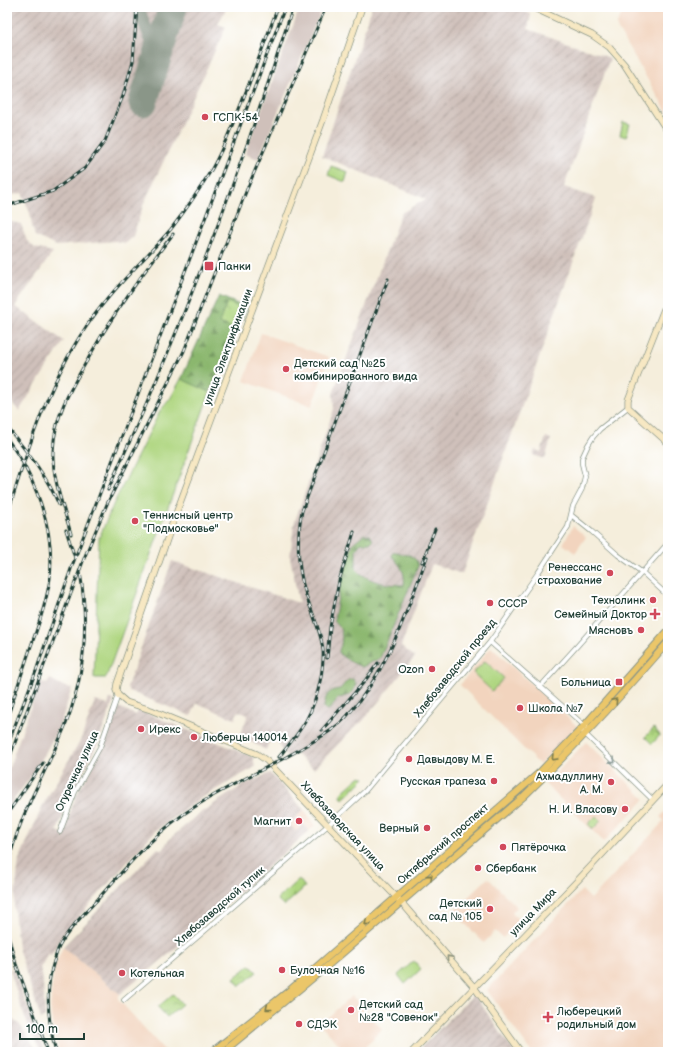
<svg xmlns="http://www.w3.org/2000/svg" width="675" height="1059" font-family="'Balsamiq Sans',sans-serif">
	<style>
		.built { fill: #f2d4be }
		.industrial { fill: url(#industrial-furrows) }
		.railway { fill: #cfc0ba }
		.forest { fill: url(#forest-firs); stroke: #557a51 }
		.park { fill: url(#park-crowns); stroke: #678a5a }
		.pitch { fill: #afd680; stroke: #678a5a }
		.lines { fill: none; stroke-linecap: round; stroke-linejoin: round }
		.taxiway { stroke: #8a9688; stroke-width: 12 }
		.runway { stroke: #8a9688; stroke-width: 29 }
		.street-casing { stroke: #8a9688; stroke-width: 5.5 }
		.secondary-casing { stroke: #8a9688; stroke-width: 7 }
		.primary-casing { stroke: #8a9688; stroke-width: 8 }
		.street { stroke: #fff; stroke-width: 4 }
		.secondary { stroke: #f7e8c3; stroke-width: 5.5 }
		.primary { stroke: #ebc669; stroke-width: 6 }
		.rail-casing { stroke: #1f3d34; stroke-width: 3 }
		.rail { stroke: #fff; stroke-width: 1.5; stroke-dasharray: 4.5; stroke-linecap: butt }
		.oneway { stroke: #7b7b4c }
		.oneway2 { stroke: #8f9e9a }
		.oneway3 { stroke: #8b927c }
		.poi-dot { fill: #d1495b; stroke: #fff; stroke-width: 1.5 }
		.labels { text-anchor: middle; dominant-baseline: central; stroke-width: 4; stroke-linejoin: round; paint-order: stroke }
		.poi-label { font-size: 11px; fill: #1f3d34; stroke: #fff; text-anchor: start }
		.street-label { font-size: 11px; fill: #1f3d34; stroke: #fff }
	</style>
	<defs>
		<pattern id="industrial-furrows" width="10" height="10" patternUnits="userSpaceOnUse"><rect width="10" height="10" fill="#cfc0ba"/><path d="M-1 1l2-2M0 10L10 0M9 11l2-2" fill="none" stroke="#a79d98"/></pattern>
		<pattern id="forest-firs" width="22" height="20" patternUnits="userSpaceOnUse"><rect width="22" height="20" fill="#8bb76e"/><path d="M5 1l3.5 6h-7zM16 11l3.5 6h-7z" fill="#71965b"/></pattern>
		<pattern id="park-crowns" width="20" height="18" patternUnits="userSpaceOnUse"><rect width="20" height="18" fill="#afd680"/><path d="M2 6a3 3 0 1 1 6 0M12 15a3 3 0 1 1 6 0" fill="none" stroke="#8eaf6a"/></pattern>
	</defs>
	<rect width="100%" height="100%" fill="#fff"/>
	<filter id="ink" filterUnits="userSpaceOnUse"><feTurbulence type="fractalNoise" baseFrequency=".025" numOctaves="2"/><feDisplacementMap in="SourceGraphic" scale="8" xChannelSelector="R" yChannelSelector="G"/><feConvolveMatrix kernelMatrix="1 2 1 2 8 2 1 2 1" color-interpolation-filters="sRGB"/></filter>
	<filter id="wash" filterUnits="userSpaceOnUse"><feTurbulence type="fractalNoise" baseFrequency=".012" numOctaves="4" result="noise"/><feDisplacementMap in="SourceGraphic" scale="16" xChannelSelector="R" yChannelSelector="G"/><feGaussianBlur stdDeviation="0.9" result="paint"/><feColorMatrix in="noise" values="0 0 0 0 0 0 0 0 0 0 0 0 0 0 0 0 0 1.4 0 .05"/><feComposite in="paint" operator="in"/></filter>
	<g filter="url(#wash)">
		<rect width="100%" height="100%" fill="#f5eedc"/>
		<path class="built" d="M625,7H668V114L616,26Z
			M261,333L329,357L312,406L244,381Z
			M573,526L586,537L575,553L563,544Z
			M491,647L577,726L540,765L460,685Z
			M586,742L645,799L604,842L545,784Z
			M668,809V1052H531L487,990L582,890L591,899L664,821L660,817Z
			M304,810L315,826L309,831L303,824L296,832L289,823Z
			M488,878L517,907L512,913L519,920L503,938L495,931L484,943L453,911Z
			M63,947L120,994L118,999L166,1052H59L53,1030L50,1008L54,968Z
			M352,996L382,1029L366,1046L371,1052H346L320,1024Z"/>
		<path class="industrial" d="M7,7H227L218,24L226,27L144,203L133,236L125,243L115,241L56,246L35,236L32,226L30,213L22,193L7,196Z
			M372,7H513L531,14L528,29L610,58L564,187L596,198L462,574L432,564L401,646L415,657L362,722L357,725L314,769L296,754L288,758L283,752L277,741L271,738L266,750L240,736L248,715L238,711L235,719L197,703L191,716L129,691L127,687L172,561L299,603L290,557L294,524L334,409L333,394L401,213L426,199L322,156Z
			M7,221L21,224L27,241L35,248L53,252L15,306L64,341L19,411L7,397Z
			M546,437L551,439L545,459L533,455L535,450L541,452Z
			M110,699L114,700L97,745L73,791L57,831L63,833L76,796L103,747L116,706L136,715L139,710L253,757L255,767L201,798L155,831L77,919L60,940L51,955L48,954L40,968L43,982L45,1017L41,1019L18,948L15,920L14,904L19,860L43,805L81,739L95,701L108,705Z
			M270,773L304,810L289,824L296,831L303,824L309,831L168,955L120,994L63,947L158,848L162,850L169,840L197,815L243,785Z
			M13,968L45,1052H42L35,1041L21,1007L10,970Z
			M474,994L514,1052H417Z
			M7,1015L20,1025L38,1052H7Z"/>
		<path class="railway" d="M300,7H323L258,159L245,154Z
			M50,679L65,687L72,688L60,725L42,759L30,778L9,806L7,805V773L40,681L47,684Z"/>
		<path class="forest" d="M219,296L247,308L210,392L181,379Z
			M364,534L369,535L373,540L370,543H361L356,550V569C367,582 387,585 404,585C406,572 400,565 392,556L393,552C399,551 402,556 410,555L416,560L418,566L380,658L362,667C357,665 339,657 339,651C339,650 341,645 341,645C343,635 342,628 334,621L341,582L353,543Z
			M353,679L356,684C352,694 349,696 338,698L331,708L327,710L324,708C325,696 328,690 340,689L348,680Z"/>
		<path class="park" d="M227,302L241,308L234,328L219,323Z
			M654,728L660,735L652,744L645,737Z
			M361,776L365,778L343,799L341,797V793L359,777Z
			M299,879L305,887L284,906L277,899Z
			M250,965L257,972L240,986L234,978Z
			M173,994L182,1004L167,1017L158,1007Z"/>
		<path class="pitch" d="M623,122L630,124L626,137L620,135Z
			M331,166L348,172L345,182L328,175Z
			M181,379L210,392L106,678H94L99,538L114,503L160,411L170,399Z
			M485,661L504,678L492,691L473,673Z
			M596,816L601,821L593,829L588,824Z
			M414,961L421,969L405,984L398,975Z"/>
		<g class="lines">
			<path class="taxiway" d="M138,7L157,56"/>
			<path class="runway" d="M143,102L173,7"/>
		</g>
	</g>
	<g filter="url(#ink)">
		<g class="lines">
			<defs>
				<path id="street" d="M571,515L591,531L618,555L643,573L668,596
					M490,642L586,727
					M540,687L578,645L668,543
					M581,730L653,800
					M60,832L75,792L100,747L118,695
					M124,1000L326,827L365,791L390,761L490,642L538,573L568,527L573,506L582,489L585,476L582,464V458L588,445L593,437L600,429L628,407"/>
				<path id="secondary" d="M362,7L323,120L174,519L117,684L116,690L118,695L126,702L151,710L257,754L267,761L401,902L474,987L521,1052
					M532,7L592,35L609,47L624,64L668,132
					M668,299L628,400V407L668,443
					M412,1052L580,878L668,784"/>
				<path id="primary" d="M212,1052L290,990L540,772L583,727L668,631
					M223,1052L325,968L523,797C574,748 622,695 668,642"/>
			</defs>
			<use href="#street" class="street-casing"/>
			<use href="#secondary" class="secondary-casing"/>
			<use href="#primary" class="primary-casing"/>
			<use href="#street" class="street"/>
			<use href="#secondary" class="secondary"/>
			<use href="#primary" class="primary"/>
			<defs>
				<path id="rail" d="M7,206L53,191L85,168L105,141L123,96L133,61L137,7
					M7,427C27,452 47,476 59,505
					M7,438C13,448 21,458 26,469C43,502 54,541 50,578C47,601 39,624 31,646C23,670 15,694 7,718
					M108,490C124,453 142,416 157,379C208,257 253,133 293,7
					M7,516C28,447 50,376 93,317C116,285 145,259 171,229C185,211 198,192 210,172C222,152 230,130 239,109C253,75 265,41 278,7
					M66,530L75,558
					M71,534C64,508 52,479 53,451C55,414 70,390 88,359C112,315 142,274 173,234
					M422,562L435,529
					M327,658L330,627L339,581L354,532
					M322,730L364,682L378,663
					M7,746L36,671L72,566L189,261L285,7
					M279,757C302,729 314,714 321,677C322,669 324,659 323,650C321,631 312,613 306,595C297,567 296,540 302,511L388,279
					M7,764L85,556L107,504L184,351L247,189L326,7
					M7,814L43,763
					M7,871C16,819 46,773 66,724C85,675 89,624 80,572
					M7,932L16,964L48,1052
					M56,1052C48,1022 44,991 54,961C56,956 57,950 60,945C69,928 85,913 98,899C126,867 159,828 196,806C232,783 273,766 309,744C322,736 337,728 347,716C388,671 406,613 427,557"/>
			</defs>
			<use href="#rail" class="rail-casing"/>
			<use href="#rail" class="rail"/>
		</g>
		<defs><path id="oneway-chevron" d="M-2-3.5L2.5 0L-2 3.5" fill="none" stroke-width="1.6" stroke-linecap="round" stroke-linejoin="round"/></defs>
		<g class="oneway">
			<use href="#oneway-chevron" transform="translate(615 701) rotate(-48)"/>
			<use href="#oneway-chevron" transform="translate(554 758) rotate(134)"/>
			<use href="#oneway-chevron" transform="translate(430 877) rotate(-42)"/>
			<use href="#oneway-chevron" transform="translate(367 923) rotate(139)"/>
			<use href="#oneway-chevron" transform="translate(268 1008) rotate(141)"/>
		</g>
		<use class="oneway2" href="#oneway-chevron" transform="translate(613 761) rotate(45)"/>
		<use class="oneway3" href="#oneway-chevron" transform="translate(449 958) rotate(-131)"/>
	</g>
	<g class="poi-dot">
		<circle cx="205" cy="117" r="4"/>
		<rect x="204" y="261" width="10" height="10" rx="2"/>
		<circle cx="286" cy="369" r="4"/>
		<circle cx="135" cy="521" r="4"/>
		<circle cx="610" cy="573" r="4"/>
		<circle cx="653" cy="600" r="4"/>
		<circle cx="490" cy="603" r="4"/>
		<path d="M653 608h4v4h4v4h-4v4h-4v-4h-4v-4h4z"/>
		<circle cx="641" cy="630" r="4"/>
		<circle cx="432" cy="669" r="4"/>
		<rect x="615" y="678" width="8" height="8" rx="2"/>
		<circle cx="520" cy="708" r="4"/>
		<circle cx="141" cy="729" r="4"/>
		<circle cx="194" cy="737" r="4"/>
		<circle cx="409" cy="759" r="4"/>
		<circle cx="494" cy="781" r="4"/>
		<circle cx="611" cy="782" r="4"/>
		<circle cx="625" cy="809" r="4"/>
		<circle cx="299" cy="821" r="4"/>
		<circle cx="427" cy="828" r="4"/>
		<circle cx="503" cy="847" r="4"/>
		<circle cx="478" cy="868" r="4"/>
		<circle cx="490" cy="909" r="4"/>
		<circle cx="282" cy="970" r="4"/>
		<circle cx="122" cy="973" r="4"/>
		<circle cx="351" cy="1010" r="4"/>
		<path d="M546 1011h4v4h4v4h-4v4h-4v-4h-4v-4h4z"/>
		<circle cx="299" cy="1024" r="4"/>
	</g>
	<g class="labels">
		<g class="poi-label">
			<text x="213" y="117">ГСПК-54</text>
			<text x="218" y="266">Панки</text>
			<text x="294" y="363">Детский сад №25<tspan x="294" dy="13">комбинированного вида</tspan></text>
			<text x="143" y="515">Теннисный центр<tspan x="143" dy="13">"Подмосковье"</tspan></text>
			<text x="602" y="567" text-anchor="end">Ренессанс<tspan x="602" dy="13">страхование</tspan></text>
			<text x="645" y="600" text-anchor="end">Технолинк</text>
			<text x="498" y="603">СССР</text>
			<text x="647" y="614" text-anchor="end">Семейный Доктор</text>
			<text x="633" y="630" text-anchor="end">Мясновъ</text>
			<text x="424" y="669" text-anchor="end">Ozon</text>
			<text x="611" y="682" text-anchor="end">Больница</text>
			<text x="528" y="708">Школа №7</text>
			<text x="149" y="729">Ирекс</text>
			<text x="202" y="737">Люберцы 140014</text>
			<text x="417" y="759">Давыдову М. Е.</text>
			<text x="603" y="776" text-anchor="end">Ахмадуллину<tspan x="603" dy="13">А. М.</tspan></text>
			<text x="486" y="781" text-anchor="end">Русская трапеза</text>
			<text x="617" y="809" text-anchor="end">Н. И. Власову</text>
			<text x="291" y="821" text-anchor="end">Магнит</text>
			<text x="419" y="828" text-anchor="end">Верный</text>
			<text x="511" y="847">Пятёрочка</text>
			<text x="486" y="868">Сбербанк</text>
			<text x="482" y="903" text-anchor="end">Детский<tspan x="482" dy="13">сад № 105</tspan></text>
			<text x="290" y="970">Булочная №16</text>
			<text x="130" y="973">Котельная</text>
			<text x="359" y="1004">Детский сад<tspan x="359" dy="13">№28 "Совенок"</tspan></text>
			<text x="557" y="1011">Люберецкий<tspan x="557" dy="13">родильный дом</tspan></text>
			<text x="307" y="1024">СДЭК</text>
		</g>
		<g class="street-label">
			<text transform="translate(228 347) rotate(-70)">улица Электрификации</text>
			<text transform="translate(455 668) rotate(-51)">Хлебозаводской проезд</text>
			<text transform="translate(77 771) rotate(-65)">Огуречная улица</text>
			<text transform="translate(343 826) rotate(47)">Хлебозаводская улица</text>
			<text transform="translate(443 844) rotate(-41)">Октябрьский проспект</text>
			<text transform="translate(220 906) rotate(-41)">Хлебозаводской тупик</text>
			<text transform="translate(533 912) rotate(-46)">улица Мира</text>
		</g>
	</g>
	<rect width="675" height="1059" fill="none" stroke="#fff" stroke-width="24"/>
	<path d="M20 1033v6h64v-6" fill="none" stroke="#1f3d34" stroke-width="2"/>
	<text x="26" y="1033" font-size="12" fill="#1f3d34" stroke="#ffffff" stroke-width="3" paint-order="stroke">100 m</text>
</svg>
